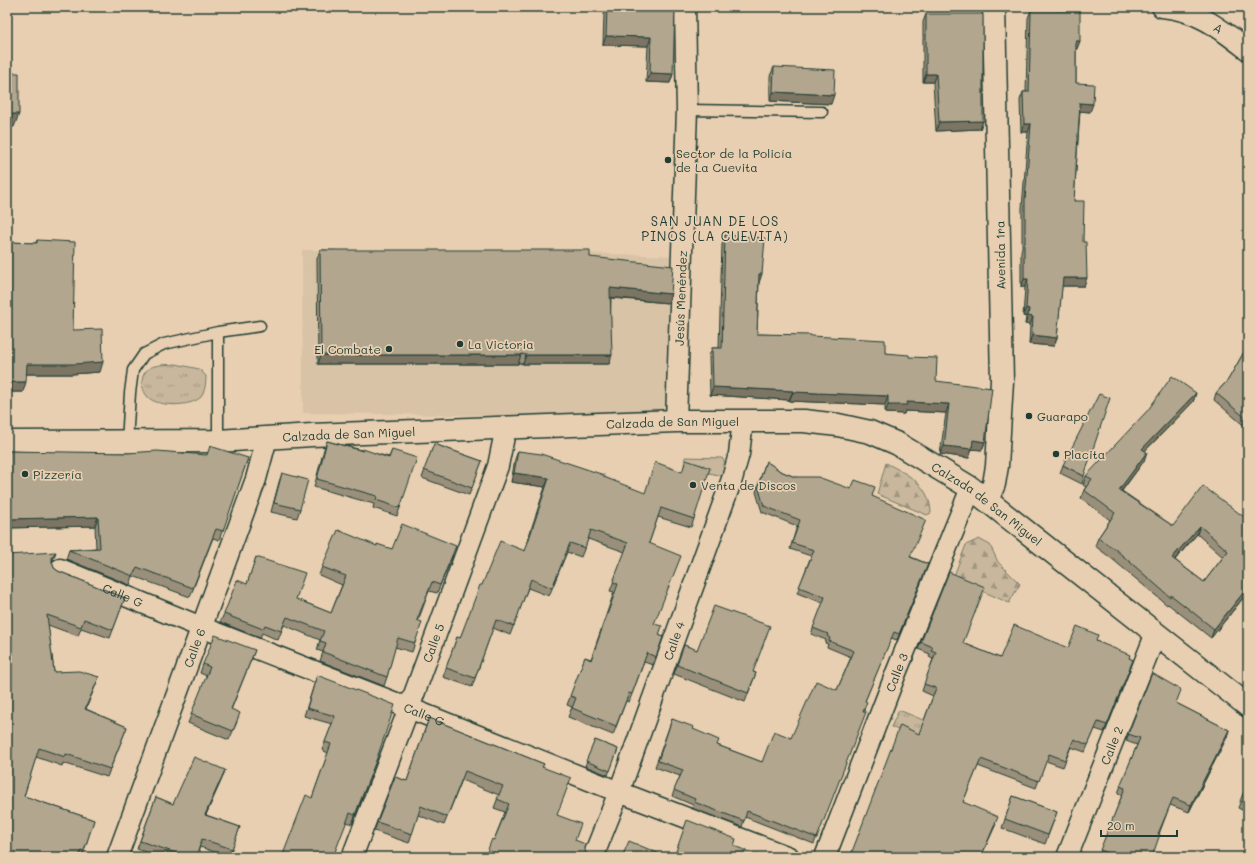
<svg xmlns="http://www.w3.org/2000/svg" width="1255" height="864" font-family="Mali,sans-serif">
	<style>
		.built { fill: #d8c3a6 }
		.grass { fill: url(#grass-tufts); stroke: #747a68 }
		.forest { fill: url(#forest-firs); stroke: #747a68 }
		.lines { fill: none; stroke-linecap: round; stroke-linejoin: round }
		.lane-casing { stroke: #1f3d34; stroke-width: 13 }
		.street-casing { stroke: #1f3d34; stroke-width: 23 }
		.secondary-casing { stroke: #1f3d34; stroke-width: 25 }
		.lane { stroke: #e9cfb1; stroke-width: 10 }
		.street { stroke: #e9cfb1; stroke-width: 20 }
		.secondary { stroke: #e9cfb1; stroke-width: 22 }
		.wall { fill: #998f7a; stroke: #1f3d34; fill-rule: evenodd }
		.shaded-wall { fill: #7d7463; stroke: #1f3d34 }
		.building { fill: #b2a68e; stroke: #1f3d34; fill-rule: evenodd }
		.poi-dot { fill: #1f3d34; stroke: #e9cfb1; stroke-width: 1.5 }
		.labels { text-anchor: middle; dominant-baseline: central; stroke-width: 3.5; stroke-linejoin: round; paint-order: stroke }
		.street-label { font-size: 12px; fill: #1f3d34; stroke: #e9cfb1 }
		.poi-label { font-size: 12px; fill: #1f3d34; stroke: #e9cfb1; text-anchor: start }
		.neighbourhood-label { font-size: 13px; letter-spacing: 1px; fill: #1f3d34; stroke: #e9cfb1 }
	</style>
	<defs>
		<pattern id="grass-tufts" width="24" height="20" patternUnits="userSpaceOnUse"><rect width="24" height="20" fill="#c8b79c"/><path d="M3 7l-1-3M5 7V3M7 7l1-3M15 17l-1-3M17 17v-4M19 17l1-3" fill="none" stroke="#a29680"/></pattern>
		<pattern id="forest-firs" width="22" height="20" patternUnits="userSpaceOnUse"><rect width="22" height="20" fill="#c8b79c"/><path d="M5 1l3.5 6h-7zM16 11l3.5 6h-7z" fill="#a29680"/></pattern>
	</defs>
	<rect width="100%" height="100%" fill="#e9cfb1"/>
	<filter id="ink" filterUnits="userSpaceOnUse"><feTurbulence type="fractalNoise" baseFrequency=".025" numOctaves="2"/><feDisplacementMap in="SourceGraphic" scale="8" xChannelSelector="R" yChannelSelector="G"/><feConvolveMatrix kernelMatrix="1 2 1 2 8 2 1 2 1" color-interpolation-filters="sRGB"/></filter>
	<g filter="url(#ink)">
		<path class="built" d="M302,250L545,252L677,256L673,418L303,413Z"/>
		<path class="grass" d="M176,364L199,369L206,376C206,383 205,391 201,397C191,407 159,407 149,398C138,388 140,369 155,366C162,364 170,365 176,364Z
			M685,457L722,458L726,464L722,476L684,467Z
			M899,710L954,733L947,750L891,727Z"/>
		<path class="forest" d="M886,463C909,475 930,485 931,513L927,515L877,494Z
			M979,539L990,545L998,562L1020,584L1009,603L953,578L966,545Z"/>
		<g class="lines">
			<defs>
				<path id="lane" d="M687,110L822,112
					M218,441V332
					M127,442L130,393L133,370L144,354L164,344L218,332L260,326"/>
				<g id="street">
					<path id="s1" d="M1162,7C1198,10 1221,29 1248,50"/>
					<path id="s2" d="M676,421L687,110L685,7"/>
					<path id="s3" d="M60,569L201,627L409,708L619,792L789,857"/>
					<path id="s4" d="M117,857L256,479L267,438"/>
					<path id="s5" d="M352,857L409,708L498,466L506,427"/>
					<path id="s6" d="M593,857L619,792L732,479L739,454L743,421"/>
					<path id="s7" d="M825,857L896,673L971,488"/>
					<path id="s8" d="M1067,857L1156,633"/>
				</g>
				<g id="secondary">
					<path id="s9" d="M7,442L218,441L312,435L676,421H804L838,425L870,432L898,444L971,488L1248,706"/>
					<path d="M987,500L994,484L997,466L1002,381L994,7"/>
				</g>
			</defs>
			<use href="#lane" class="lane-casing"/>
			<use href="#street" class="street-casing"/>
			<use href="#secondary" class="secondary-casing"/>
			<use href="#lane" class="lane"/>
			<use href="#street" class="street"/>
			<use href="#secondary" class="secondary"/>
		</g>
		<path class="wall" d="M607,7H648V8L673,74L670,83L646,82L648,46L603,45L604,14Z
			M1031,10L1080,41L1076,49V83L1090,112L1080,111L1074,201L1083,242L1084,286H1062L1057,338L1054,346L1029,344L1030,325L1025,324L1026,317L1023,316L1025,287H1021V251L1022,247V208L1028,132H1021L1020,100L1023,92H1026L1028,18Z
			M926,14L983,121L980,129L936,131L933,82H923V22Z
			M774,67L831,104L770,101V76Z
			M725,235L759,283L757,334L811,336L885,353L909,357L936,381L985,442L982,450L972,449L969,458L940,454L946,413L905,411L904,414L885,413V405L789,401V400L710,395L709,356L712,348H719L722,244Z
			M37,240L73,330L100,372L72,374H26L23,392H7V242L36,243Z
			M320,250L590,257L671,294L668,303L611,298L609,364H523L519,363L518,364H318L317,259Z
			M1248,345V386L1245,392L1248,395V429L1214,400L1216,393L1228,380Z
			M1196,393L1193,402L1145,451L1144,461L1122,491L1173,526L1248,520V592L1211,638L1168,604L1167,605L1111,558L1095,546L1098,538L1110,520L1081,498L1084,490L1086,487L1083,485L1086,476ZM1197,534L1223,557L1204,582L1175,560Z
			M327,441L389,457L392,450L400,508L397,516L373,508L374,504L314,487L324,449Z
			M434,444L482,461L469,495L422,478Z
			M7,451L248,458L219,540L213,538L190,597L133,576L130,585L66,559L69,550L96,548L95,526L7,528Z
			M518,451L604,477L694,519L691,527L658,517L649,543L654,624L659,635L663,637L653,665L644,662L629,702L626,701L613,735L568,717L572,707L567,705L585,657L591,659L614,592L610,591L625,552L588,539L581,557L567,552L549,596L528,588L510,635L493,628L472,687L443,677L457,637L460,638L482,585L524,551L545,487L511,482L515,459Z
			M766,461L780,471L795,477L851,489L872,496L911,557L928,564L897,640L891,638L865,701L864,712L814,844L745,817L742,827L692,808L693,805L672,796L680,776L655,767L672,719L693,729L717,745L762,762L791,738L837,690L851,657L827,647L828,644L825,643L826,640L811,634L823,603L797,593L811,556L790,549L797,526L762,512L756,492Z
			M1063,465L1084,476L1082,484L1060,473Z
			M282,473L300,509L297,518L271,512L279,482Z
			M377,546L392,549L453,555L437,593L429,591L418,621L415,643L412,652L395,647L387,677L384,686L320,661L323,652L317,650L320,640L284,625L278,640L262,633L260,638L220,622L224,614L247,584L256,557L296,599L331,613L342,585L319,575L322,567Z
			M7,555L53,560L52,562L54,568L58,571L125,598L110,638L81,628L78,636L48,625L54,672L99,677L86,709L127,727L107,777L63,763L62,766L36,757L24,796L94,820L82,857H7Z
			M1096,641L1133,660L1104,732L1095,729L1085,752L1071,747L1063,767L1046,761L1036,788L978,766L963,802L996,824L981,857L919,734L933,696L922,691L933,659L929,657L930,654L918,649L921,642L963,643L1000,658L1068,648Z
			M684,645L756,673L745,702L674,674Z
			M255,650L231,710L237,722L229,740L188,723L207,676L200,673L203,664Z
			M1152,673L1176,703L1229,730L1227,737L1189,812L1170,805L1159,834L1152,857H1098L1122,795L1118,793L1137,745L1126,741Z
			M317,675L377,758L352,824L347,822L312,798L328,753L322,750L332,724L304,716Z
			M429,718L544,764L494,840L505,812L494,808L499,795L462,780L444,825L418,815L409,843L374,831L395,777L407,781Z
			M595,740L618,749L608,775L585,766Z
			M225,770L206,815L240,827L229,857L200,847L196,857H160L137,849L156,797L173,804Z
			M1248,782V813L1238,808Z
			M1013,796L1057,812L1045,844L1002,828Z"/>
		<path class="shaded-wall" d="M606,36L651,37L648,46L603,45Z
			M1076,41H1080L1077,49H1073Z
			M650,73L673,74L670,83L646,82Z
			M926,74H936L933,82H923Z
			M773,92L834,95L831,104L770,101Z
			M1080,103L1093,104L1090,112L1077,111Z
			M7,114H19L14,127H7Z
			M983,121L980,129L936,131L939,122Z
			M1024,124H1031L1028,132H1021Z
			M759,274H762L759,283L756,282Z
			M1063,278H1087L1084,286H1060Z
			M1024,279H1028L1025,287H1021Z
			M610,288L671,294L668,303L607,297Z
			M1026,308L1029,309L1026,317L1023,316Z
			M1028,316L1033,317L1030,325L1025,324Z
			M1032,335L1057,338L1054,346L1029,344Z
			M321,355H521L518,364H318Z
			M526,355H612L609,364H523Z
			M103,362L100,372L72,374H23L27,364Z
			M7,382H26L23,392H7Z
			M1248,384V386L1241,397L1244,391Z
			M713,387L793,391L789,400L710,395Z
			M793,392L888,396L885,405L789,401Z
			M1196,393L1193,402L1139,457L1142,449Z
			M907,402L949,404L946,413L905,411L904,414L885,413L888,405Z
			M973,440L985,442L982,450L970,449Z
			M944,446L972,449L969,458L940,454Z
			M1147,452L1144,461L1116,498L1119,490Z
			M514,473L549,478L545,487L511,482Z
			M98,517L95,526L7,528V519Z
			M1200,526L1197,534L1169,566L1172,558Z
			M56,552L53,560L49,565L52,556Z
			M1248,587V592L1211,638L1214,629Z
			M1229,730L1227,737L1189,812L1191,805Z
			M225,770L222,779L202,823L205,815Z"/>
		<path class="building" d="M607,7H648V8L675,9L673,74L650,73L651,37L606,36Z
			M1031,10L1080,11V41H1076V83L1094,84L1093,104L1080,103L1074,201H1084L1083,242H1086L1087,278H1063L1057,338L1032,335L1033,317L1028,316L1029,309L1026,308L1028,279H1024V243H1025V200L1031,124H1024L1023,92H1029Z
			M926,14H983V121L939,122L936,74H926Z
			M774,67L835,70L834,95L773,92Z
			M7,73H19V114H7Z
			M725,235L765,238L762,274H759L757,334L811,335V336L885,340V353L909,355V357L937,358L936,381L992,388L985,442L973,440L972,449L944,446L949,404L907,402V405H888V396L793,392V391L713,387L712,348H722Z
			M37,240L75,242L73,330L102,329L103,362L75,364H27L26,382H7V340H8V300H7V242L37,243Z
			M320,250H590V257L673,266L671,294L610,288L612,355H526L522,354L521,355H321Z
			M1248,345V384L1244,391L1248,395V420L1216,393L1228,380Z
			M1172,376L1196,393L1142,449L1147,452L1119,490L1173,526L1203,486L1248,520V587L1214,629L1171,595L1170,597L1115,549L1098,538L1115,513L1084,490L1092,479L1086,476L1148,410ZM1200,526L1228,551L1204,582L1172,558Z
			M1099,394L1110,398L1084,476L1063,465Z
			M327,441L363,451V449L389,458L392,450L417,458L400,508L376,500L377,496L317,479Z
			M434,444L482,461L472,488L424,470Z
			M210,446L248,458L223,531L216,529L193,588L137,567L133,576L69,550L100,548L98,517L7,519V451L127,453L157,451L207,455Z
			M518,451L541,454L604,475V477L609,479L645,493L655,462L682,472L686,460L710,468L694,519L661,508L649,543L681,556L654,624L662,626L659,635L663,637L656,657L647,653L632,694L629,693L616,726L572,708L576,698L570,696L585,657L591,660L618,584L613,582L628,543L591,530L585,548L570,543L552,588L531,579L514,626L496,620L475,678L446,668L457,637L460,638L480,585H482L500,541L525,551L549,478L514,473Z
			M766,461L780,471L795,477H818L851,489L855,480L875,487L872,496L926,520L910,557L928,564L899,634L894,632L865,701L867,702L863,712H866L817,838L747,811L744,821L694,802L695,799L674,790L683,770L658,761L672,719L694,727L693,729L719,740L717,745L762,762L774,731L791,738L816,681L837,690L854,651L829,641L830,638L827,636L828,634L813,628L825,597L799,587L814,550L792,543L800,520L764,506L758,486Z
			M282,473L308,480L300,509L274,503Z
			M402,524L456,546L440,585L432,582L417,620L422,622L415,643L398,638L387,677L323,652L326,643L320,641L324,631L287,617L281,631L265,625L263,629L224,614L237,580L247,584L256,557L305,573L296,599L331,613L346,576L322,567L338,530L377,546V544L392,549Z
			M56,552L52,556V562L54,568L58,571L125,598L113,630L84,619L81,627L47,615L54,672L79,671L99,677L85,709L127,727L110,769L66,754L65,757L39,748L24,796L94,820L84,851L81,850L79,857H7V555Z
			M949,572L985,587L963,643L1000,658L1014,625L1068,648L1077,626L1098,635L1096,641L1130,655L1129,658L1133,660L1107,725L1098,722L1088,745L1074,739L1065,760L1049,754L1039,781L981,759L963,802L998,817L981,857H850L900,725L919,734L936,688L924,684L936,652L931,650L933,647L921,642Z
			M714,606L770,626L753,672L756,673L748,693L677,665L684,645L697,650Z
			M215,635L255,650L231,709L240,713L233,731L191,714L210,667L203,664Z
			M1152,673L1181,690L1176,703L1229,730L1191,805L1173,798L1158,834H1160L1152,857H1121L1100,850L1125,788L1120,786L1140,738L1128,734Z
			M317,675L395,705L377,758L355,815L350,813L333,857H282L306,795L312,798L331,744L325,742L335,716L307,708Z
			M429,718L544,764L542,767L571,778L557,815L581,824L575,840L585,844V850L587,855L590,857H485L492,839L494,840L509,804L497,799L503,786L465,771L447,817L421,806L412,834L377,822L395,777L407,781Z
			M595,740L618,749L610,771L586,761Z
			M194,757L225,770L205,815L240,827L232,849L202,839L196,857H188L140,841L156,797L173,804Z
			M1248,782V805L1240,801Z
			M1013,796L1057,812L1048,835L1005,819Z
			M687,820L736,839L734,846L763,857H674Z
			M629,841L667,857H622Z
			M607,853L618,857H603Z"/>
	</g>
	<g class="poi-dot">
		<circle cx="668" cy="160" r="4"/>
		<circle cx="460" cy="344" r="4"/>
		<circle cx="389" cy="349" r="4"/>
		<circle cx="1029" cy="416" r="4"/>
		<circle cx="1056" cy="454" r="4"/>
		<circle cx="25" cy="474" r="4"/>
		<circle cx="693" cy="485" r="4"/>
	</g>
	<g class="labels">
		<g class="street-label">
			<text stroke="none"><textPath href="#s1" startOffset="61">A</textPath></text>
			<text transform="translate(1000 255) rotate(-91)">Avenida 1ra</text>
			<text stroke="none"><textPath href="#s2" startOffset="123">Jesús Menéndez</textPath></text>
			<text stroke="none"><textPath href="#s9" startOffset="666">Calzada de San Miguel</textPath></text>
			<text stroke="none"><textPath href="#s9" startOffset="342">Calzada de San Miguel</textPath></text>
			<text stroke="none"><textPath href="#s9" startOffset="1002">Calzada de San Miguel</textPath></text>
			<text stroke="none"><textPath href="#s3" startOffset="68">Calle G</textPath></text>
			<text stroke="none"><textPath href="#s6" startOffset="231">Calle 4</textPath></text>
			<text stroke="none"><textPath href="#s5" startOffset="229">Calle 5</textPath></text>
			<text stroke="none"><textPath href="#s4" startOffset="223">Calle 6</textPath></text>
			<text stroke="none"><textPath href="#s7" startOffset="198">Calle 3</textPath></text>
			<text stroke="none"><textPath href="#s3" startOffset="392">Calle G</textPath></text>
			<text stroke="none"><textPath href="#s8" startOffset="120">Calle 2</textPath></text>
		</g>
		<g class="poi-label">
			<text x="676" y="153">Sector de la Policía<tspan x="676" dy="14">de La Cuevita</tspan></text>
			<text x="468" y="344">La Victoria</text>
			<text x="381" y="349" text-anchor="end">El Combate</text>
			<text x="1037" y="416">Guarapo</text>
			<text x="1064" y="454">Placita</text>
			<text x="33" y="474">Pizzería</text>
			<text x="701" y="485">Venta de Discos</text>
		</g>
		<g class="neighbourhood-label">
			<text x="715" y="220">SAN JUAN DE LOS<tspan x="715" dy="15">PINOS (LA CUEVITA)</tspan></text>
		</g>
	</g>
	<rect width="1255" height="864" fill="none" stroke="#e9cfb1" stroke-width="24"/>
	<rect x="12" y="12" width="1231" height="840" fill="none" stroke="#1f3d34" stroke-width="1.5" filter="url(#ink)"/>
	<path d="M1101 830v6h76v-6" fill="none" stroke="#1f3d34" stroke-width="2"/>
	<text x="1107" y="830" font-size="12" fill="#1f3d34" stroke="#e9cfb1" stroke-width="3" paint-order="stroke">20 m</text>
</svg>
